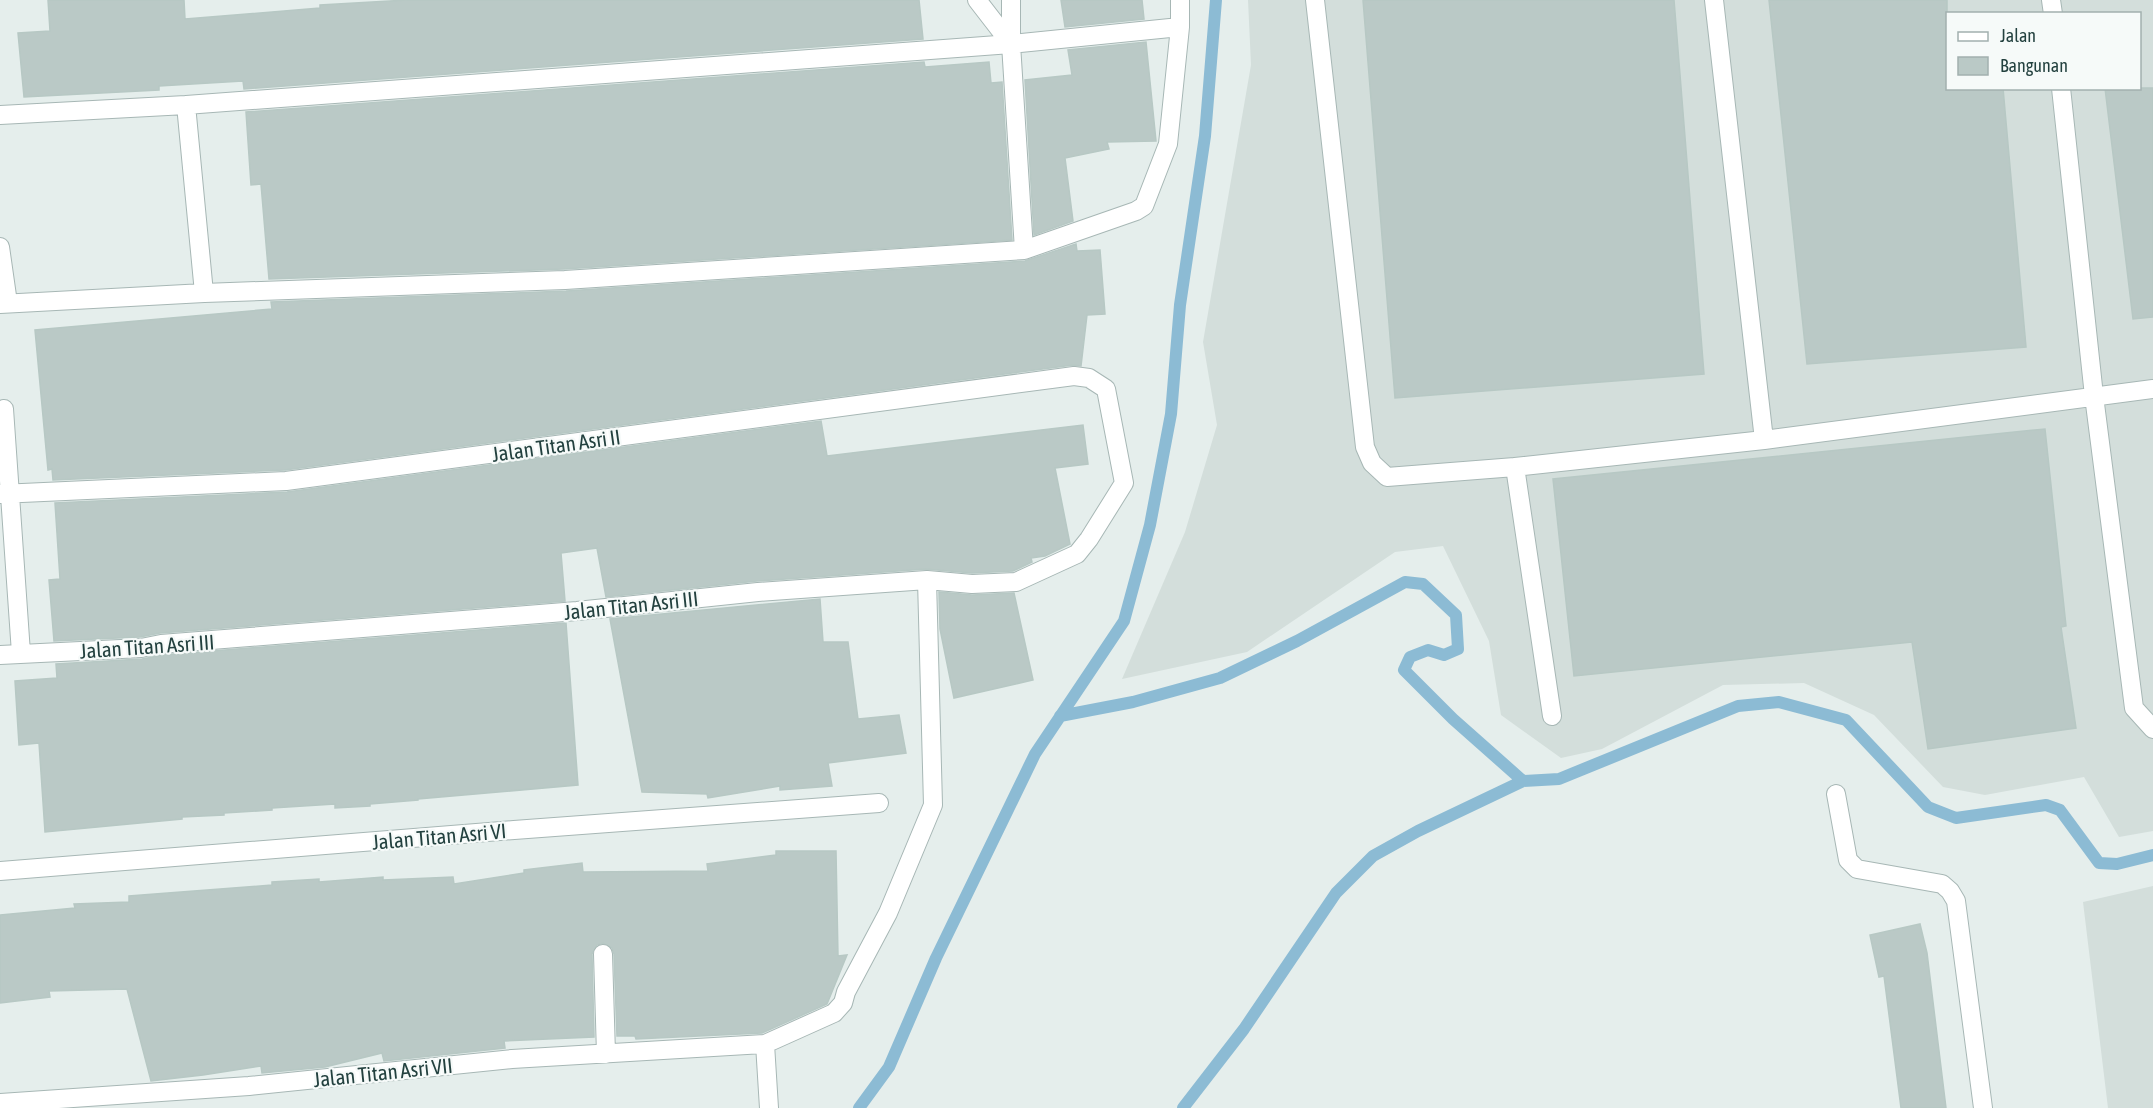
<svg xmlns="http://www.w3.org/2000/svg" width="2153" height="1108" font-family="'Asap Condensed',sans-serif">
	<style>
		.built { fill: #d3dedb; fill-rule: evenodd }
		.lines { fill: none; stroke-linecap: round; stroke-linejoin: round }
		.stream { stroke: #8cbbd4; stroke-width: 12 }
		.building { fill: #bac9c6; stroke: #b7c8c4; stroke-width: 1.5 }
		.lane-casing { stroke: #a7b7b5; stroke-width: 20 }
		.street-casing { stroke: #a7b7b5; stroke-width: 20 }
		.lane { stroke: #fff; stroke-width: 18 }
		.street { stroke: #fff; stroke-width: 18 }
		.labels { text-anchor: middle; dominant-baseline: central; stroke-width: 4.5; stroke-linejoin: round; paint-order: stroke }
		.street-label { font-size: 21px; fill: #23413f; stroke: #f6faf9 }
	</style>
	<rect width="100%" height="100%" fill="#e5eeec"/>
	<path class="built" d="M1248,0H2153V831L2119,837L2084,777L1985,795L1943,787L1874,715L1804,683L1723,685L1602,749L1561,758L1501,715L1489,641L1443,546L1395,552L1247,652L1122,679L1185,532L1217,425L1203,342L1251,65ZM1948,14H2140V88H1948Z
		M2153,886V1108H2108L2083,902Z"/>
	<g class="lines">
		<path class="stream" d="M1060,716L1133,702L1220,678L1297,641L1405,582L1423,584L1456,615L1458,649L1444,655L1428,650L1410,657L1404,670L1453,719L1523,781L1559,779L1738,706L1779,702L1846,720L1928,807L1956,818L2046,805L2060,810L2099,863L2117,864L2153,855
			M859,1108L889,1067L936,958L1035,754L1124,621L1150,525L1171,414L1180,305L1205,136L1216,0
			M1183,1108L1244,1029L1336,893L1373,856L1418,831L1523,781"/>
	</g>
	<path class="building" d="M48,0H184L185,19L320,8V5L407,0H919L923,39L244,89L243,81L159,86V90L24,97L18,33L50,31Z
		M1061,0H1142L1144,19L1065,27Z
		M1363,0H1674L1704,374L1395,398Z
		M1769,0H1947V88H2003L2026,347L1807,364Z
		M1146,42L1156,141L1107,142L1109,149L1065,158L1073,221L1034,235L1025,80L1072,75L1068,50Z
		M924,62L925,67L989,62L991,83L1002,82L1012,240L564,269L269,279L261,184L251,185L246,112Z
		M2105,88H2153V317L2133,319Z
		M1076,244L1077,251L1100,250L1105,314L1087,315L1081,366L1073,365L285,470L53,480L52,469L48,470L35,330L272,309L271,302L566,291L1025,261Z
		M821,421L827,456L1083,425L1088,464L1055,468L1070,544L1045,556L1031,558L1032,562L1013,571L972,573L926,569L757,581L606,597L597,548L561,553L565,601L160,633L140,637L54,641L49,580L60,579L55,503L287,492Z
		M2045,429L2066,626L2061,627L2076,728L1928,749L1912,642L1574,676L1553,479Z
		M939,592L972,595L1014,593L1033,680L954,698L940,629Z
		M820,599L823,642H848L858,719L899,715L906,753L828,763L832,786L780,790V786L708,798L707,794L642,792L610,619Z
		M566,623L578,785L418,799V800L370,804V806L335,808V804L272,808V810L224,813V815L182,817V819L45,832L39,743L19,745L15,681L57,678L56,664L142,659L163,655Z
		M776,851H836L838,956L847,955L827,1004L762,1033L636,1039L635,1036H617L614,954L612,948L603,943L597,945L592,954L594,1037L504,1041L505,1048L384,1061L382,1053L325,1067L262,1073L261,1066L203,1075L151,1081L127,989L49,991L50,997L0,1003V915L75,908L74,904L129,902V896L272,885V882L319,879V882L383,877V880L453,877L454,884L524,873V870L582,863L583,872L708,871L707,864L776,855Z
		M1920,924L1927,953L1946,1108H1901L1884,976L1879,977L1870,935Z"/>
	<g class="lines">
		<defs>
			<path id="lane" d="M1315,0L1365,447L1372,463L1387,477L1515,467L1764,440L2153,389
				M1714,0L1764,440
				M2051,0L2053,14
				M2061,88L2094,396L2134,708L2153,729
				M1515,467L1552,716"/>
			<path id="street" d="M977,0L1011,44
				M1011,0V44L1024,250
				M186,105L204,293
				M0,115L186,105L1011,44L1180,27
				M0,247L8,303
				M0,304L204,293L565,280L1024,250L1136,211L1144,206L1168,144L1180,27V0
				M4,409L21,653
				M0,494L286,481L1074,376L1089,378L1106,389L1124,483L1089,539L1077,554L1016,582L972,584L927,580L758,592L577,611L161,644L141,648L0,655
				M1836,794L1848,860L1857,869L1942,884L1950,891L1956,901L1983,1108
				M0,871L514,830L879,803
				M603,954L606,1054
				M0,1103L249,1086L512,1059L765,1044
				M769,1108L765,1044L834,1013L843,1003L846,992L888,913L933,805L927,580"/>
		</defs>
		<use href="#lane" class="lane-casing"/>
		<use href="#street" class="street-casing"/>
		<use href="#lane" class="lane"/>
		<use href="#street" class="street"/>
	</g>
	<g class="labels">
		<g class="street-label">
			<text transform="translate(556 445) rotate(-8)">Jalan Titan Asri II</text>
			<text transform="translate(631 605) rotate(-6)">Jalan Titan Asri III</text>
			<text transform="translate(147 646) rotate(-4)">Jalan Titan Asri III</text>
			<text transform="translate(439 836) rotate(-5)">Jalan Titan Asri VI</text>
			<text transform="translate(383 1072) rotate(-6)">Jalan Titan Asri VII</text>
		</g>
	</g>
	<rect x="1946" y="12" width="195" height="78" fill="#f6faf9" stroke="#a2b0af" stroke-width="1.5"/>
	<rect x="1958" y="32" width="30" height="9" fill="#ffffff" stroke="#a2b0af" stroke-width="1.5"/>
	<text x="2000" y="42" font-size="18" fill="#23413f">Jalan</text>
	<rect x="1958" y="57" width="30" height="18" fill="#bac9c6" stroke="#a2b0af" stroke-width="1.5"/>
	<text x="2000" y="72" font-size="18" fill="#23413f">Bangunan</text>
</svg>
